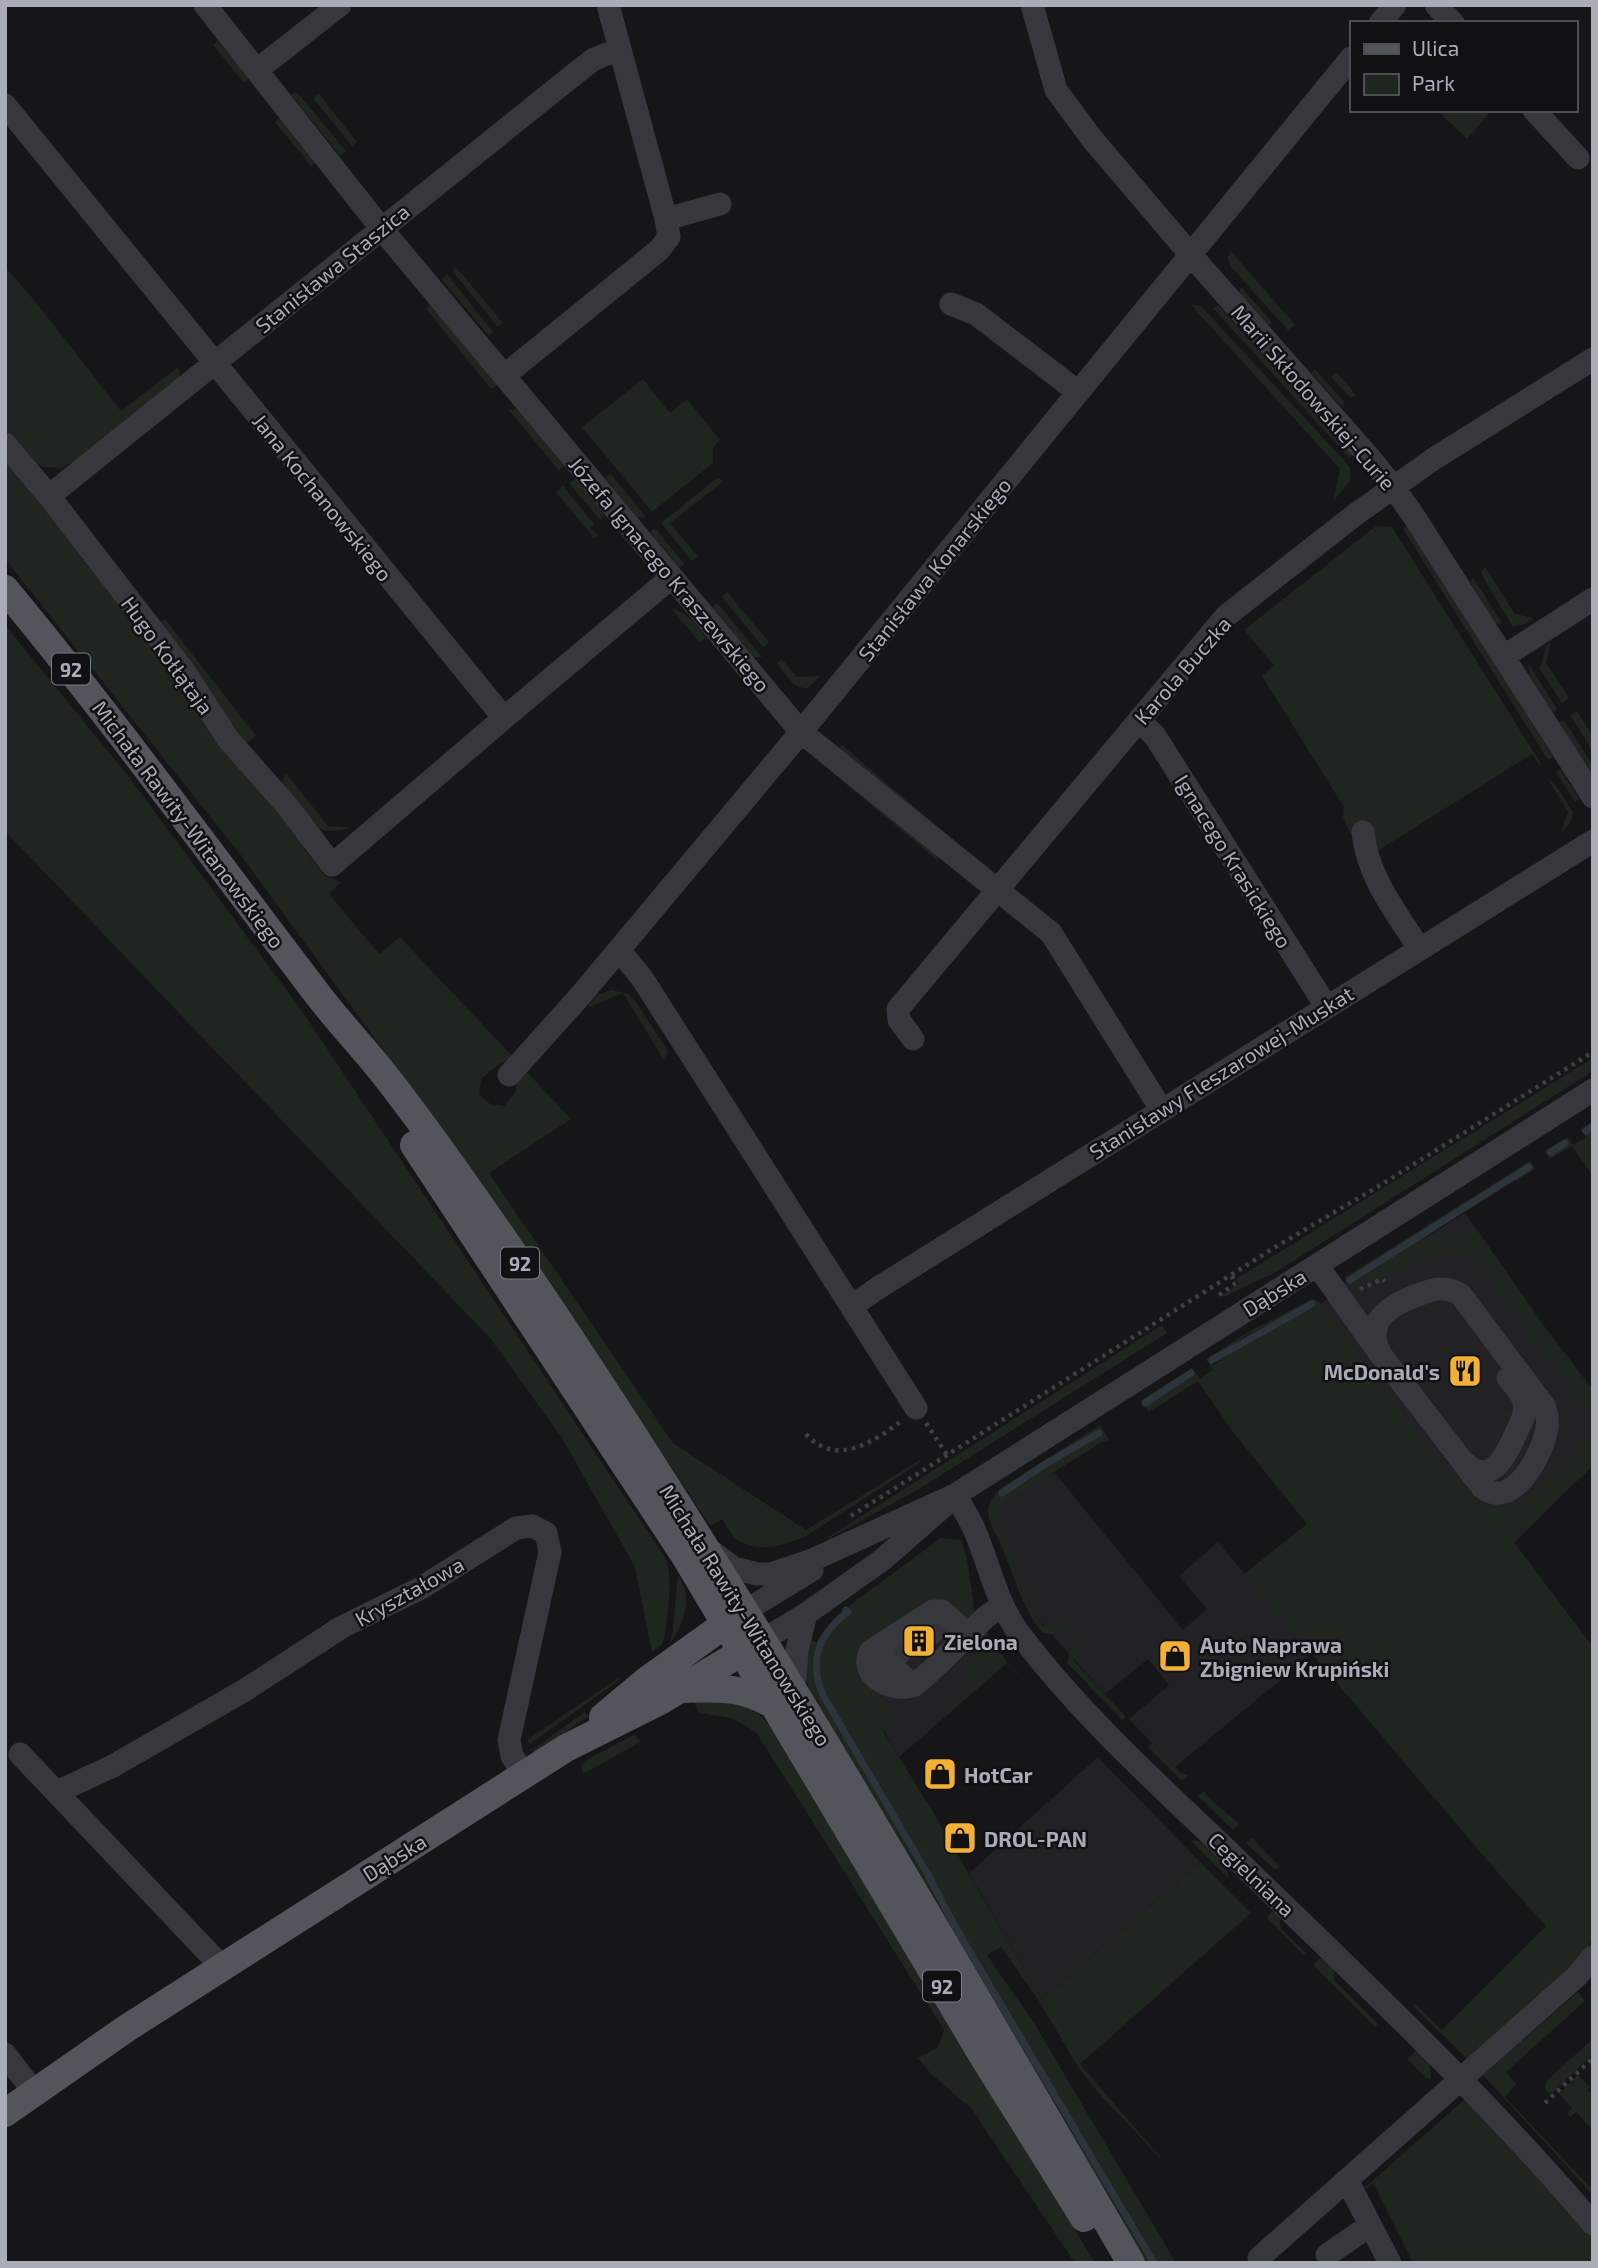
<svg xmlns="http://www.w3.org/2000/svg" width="1598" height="2268" font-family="'Exo 2',sans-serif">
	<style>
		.built { fill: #222225 }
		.green { fill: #1e261f; fill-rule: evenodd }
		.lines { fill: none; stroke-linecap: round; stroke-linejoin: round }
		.stream { stroke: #2c353c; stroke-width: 7 }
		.minor-tunnel { stroke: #333438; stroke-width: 23; stroke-dasharray: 23 11; stroke-linecap: butt }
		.path { stroke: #3d3f44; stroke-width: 4.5; stroke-dasharray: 3.5 5; stroke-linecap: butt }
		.minor { stroke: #37383d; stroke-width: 23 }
		.major { stroke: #53555c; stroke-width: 28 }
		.labels { text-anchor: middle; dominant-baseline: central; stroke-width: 5; stroke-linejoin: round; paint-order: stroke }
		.shield { fill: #111113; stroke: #7b7e86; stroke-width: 2 }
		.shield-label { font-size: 19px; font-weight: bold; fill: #a8adb8 }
		.street-label { font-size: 21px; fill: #a8adb8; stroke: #111113 }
		.poi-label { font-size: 21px; font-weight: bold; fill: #a8adb8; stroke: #111113; text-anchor: start }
	</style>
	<rect width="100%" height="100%" fill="#161618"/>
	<path class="built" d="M1465,1213L1544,1326L1593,1390V1464L1503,1554L1320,1304Z
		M1054,1472L1183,1630L1207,1609L1179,1576L1218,1542L1312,1654L1175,1767L1129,1719L1169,1685L1148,1659L1105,1694L1037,1618L1032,1610L992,1510Z
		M941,1595L1007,1663L899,1757L854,1679L861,1647Z
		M1098,1757L1200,1862L1042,2000L969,1873Z"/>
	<path class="green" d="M218,41L249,79L244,83L213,45Z
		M297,92L346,151L340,155L291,95Z
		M319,94L357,142L352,146L313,98Z
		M1437,110H1492L1467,139Z
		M280,118L316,162L311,166L275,122Z
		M1231,251L1295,325L1288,330L1230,266L1228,257Z
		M5,267L34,300L121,411L178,367L180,375L176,382L98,448L62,468L43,467L33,462L5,429Z
		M456,267L503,323L498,327L452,271Z
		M447,274L493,332L489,336L442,280Z
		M1241,287L1272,322L1268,326L1239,295Z
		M431,304L498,385L491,389L426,309Z
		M1191,305L1201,306L1350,467V481L1334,500L1340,469Z
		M1218,305L1353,455L1349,458L1214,309Z
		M1315,369L1345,403L1341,406L1311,373Z
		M1337,372L1356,395L1351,398L1331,377Z
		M643,379L670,413L687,399L720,440L713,448V463L652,512L582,427Z
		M517,409L564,466L559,471L509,410Z
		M5,453L306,841L304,849L325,876L341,882L329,894L379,954L400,937L513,1057L498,1065L481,1079L479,1095L490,1104L504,1106L516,1091L517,1080L525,1070L571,1119L489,1173L673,1443L806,1530L920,1460L921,1462L806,1536C784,1546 757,1554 735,1538C730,1533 726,1525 722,1519L710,1526L544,1273L376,1040L240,854L5,559Z
		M610,473L646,517L645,518L637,517L605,478Z
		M717,478L724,481L670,523L698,557L692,561L661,523Z
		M575,479L604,514L600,520L569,483Z
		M563,486L594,524L590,528L598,535L594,538L556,492Z
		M1376,526L1392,527L1540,762L1539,765L1532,754L1363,860L1343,818L1344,807L1262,676L1274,665L1244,630Z
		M1408,526L1553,757L1548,760L1403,529Z
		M655,528L683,562L684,564L680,568L650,532Z
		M1485,567L1515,614L1534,618L1525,624L1513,627L1483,577L1481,572Z
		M1472,579H1474L1502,623L1499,625L1494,621L1471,583Z
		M727,592L769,642L763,647L722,597Z
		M717,603L719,605L762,657H753L712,607Z
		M671,608C688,612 696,625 706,638L700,643Z
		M165,619L256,736L244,745L156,622Z
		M5,625L129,777L302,1011L664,1556C675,1574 667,1614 665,1635L662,1644L652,1653L635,1567L562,1438L490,1338L5,831Z
		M1551,642L1546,663L1569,698L1562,703L1540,669L1546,646Z
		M782,659L797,677L820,676L808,688C793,689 785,674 777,663Z
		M1528,663L1557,709L1556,711L1552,712L1530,676Z
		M1577,711L1593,736V752L1570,715Z
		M1564,720L1593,765V776L1559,723Z
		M842,745L979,862L977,864L839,748Z
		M829,765L938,857L937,860L827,768Z
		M1560,769L1579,799L1575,802L1556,772Z
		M286,773L328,826L351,827C338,833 318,832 307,823C297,815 287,796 280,785Z
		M1548,779L1557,787L1573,812L1570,823L1561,833L1568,812Z
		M612,990L629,994L635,1001L668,1051L664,1060L623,993L587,1008L597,995Z
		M1593,1058V1071L1276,1272L1224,1297L1222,1295L1239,1284L1236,1279Z
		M1593,1121V1176L1572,1146L1550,1159L1544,1151L1568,1137L1573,1145L1586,1137L1580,1129Z
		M1530,1161L1535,1169L1516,1181L1512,1175L1347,1279L1350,1284L1423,1238L1478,1231L1544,1326L1593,1390V1418L1589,1410L1569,1394L1572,1390L1550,1361L1547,1363L1523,1331L1526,1329L1510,1307L1507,1309L1495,1293L1497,1290L1475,1261L1472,1262L1467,1255L1455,1250L1452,1257L1451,1252L1444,1251L1441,1254V1258L1449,1261C1443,1264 1439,1259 1434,1255L1359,1286L1350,1293L1346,1288L1345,1277Z
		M1312,1299L1317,1300L1322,1305L1449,1478L1458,1477L1484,1507L1503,1508L1520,1501L1566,1461L1593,1432V1466L1529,1526L1511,1538L1593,1647V1939L1583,1953L1580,1962L1468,2060L1413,2006L1415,2004L1442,2030L1546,1926L1499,1874L1244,1574L1307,1524L1233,1432L1198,1381L1149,1412L1141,1400L1192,1368L1200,1379L1213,1370L1206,1359L1250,1331ZM1313,1301L1315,1306L1249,1341L1213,1365L1209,1360L1246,1336Z
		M1162,1325L1167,1333L919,1489L828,1539L827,1538Z
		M1100,1425L1109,1440L1102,1442L993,1510L1037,1618L1044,1627L1062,1622L1067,1629L1051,1634L1042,1633C1019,1601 1015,1577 1000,1543C994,1531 986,1520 989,1506C991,1499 996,1493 1001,1488Z
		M941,1538L961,1540L967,1559L975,1614L967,1622L940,1597L861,1647L856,1669L900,1715L883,1731L936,1817L1042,2000L1200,1862L1251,1913L1080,2064L1167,2165L1102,2097L1078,2067L1039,2001L1001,1947L987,1955L1034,2023L1176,2263H1146L1056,2105L808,1688L804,1667L811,1640L816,1642L838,1614Z
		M678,1575C694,1599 684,1625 668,1646L672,1636Z
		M987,1633L1007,1662L1037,1694L1007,1663L947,1715L944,1712L960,1698L981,1637Z
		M1079,1642L1083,1646L1073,1660L1126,1717L1122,1720L1067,1663L1069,1654Z
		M620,1677L618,1681L530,1744L527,1740Z
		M703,1695L752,1707L773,1729L1095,2263H1075L971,2108L930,2073L918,2058L938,2047L944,2030L756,1732L731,1718L699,1713L692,1698Z
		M585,1712L589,1716L535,1753L532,1750Z
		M635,1734L640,1742L583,1774L581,1767L583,1762Z
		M1152,1743L1181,1773L1188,1775L1182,1781L1148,1747Z
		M1205,1791V1794L1239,1824L1233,1830L1198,1796Z
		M1252,1838L1279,1866L1275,1870L1246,1843Z
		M1196,1840C1211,1846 1230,1861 1228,1878L1191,1841Z
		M1271,1912L1279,1914L1281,1929L1306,1953L1304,1955L1267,1918Z
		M1319,1959H1325L1334,1968V1980L1378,2024L1375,2027L1313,1965Z
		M1578,1992L1585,2001L1506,2072L1516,2084L1505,2097L1593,2190V2195L1483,2075Z
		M1593,2039V2054L1550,2095L1545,2088L1547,2080Z
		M1417,2050L1430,2065L1431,2079L1426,2078L1407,2059Z
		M1578,2075L1590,2087L1587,2090L1593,2096V2130L1576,2112L1570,2117L1567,2113L1572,2108L1559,2094Z
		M1465,2099L1593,2239V2263H1413L1373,2183L1362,2192V2190Z"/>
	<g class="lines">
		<path class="stream" d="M1586,1131L1593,1126
			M1551,1152L1565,1143
			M1350,1280L1529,1167
			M1212,1360L1312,1304
			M1145,1403L1191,1373
			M1002,1493L1042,1466L1099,1433
			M846,1610L848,1612C818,1634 808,1663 824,1697L927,1873L957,1930L1154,2263"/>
		<path class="minor-tunnel" d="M931,1621L945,1636
			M908,1636L922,1651
			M893,1646L908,1660"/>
		<path class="path" d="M1360,1289L1382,1279L1385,1281
			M1219,1295L1236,1283L1231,1275
			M926,1423L947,1455
			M806,1434C835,1467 872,1443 900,1422
			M851,1516L1272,1249L1379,1186L1593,1052
			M1545,2103L1593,2058"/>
		<path class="minor" d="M205,5L381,228L801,732L1051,933L1161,1109
			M1032,5L1056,90L1093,140L1190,254L1369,457L1393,487L1413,515L1593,797
			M1436,5L1453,23
			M1380,23L1395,5
			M257,70L340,5
			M5,105L504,718L672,577
			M1534,110L1578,158
			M666,219L720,204
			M951,304L976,314L1078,392
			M505,375L659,250L669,237L666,219L608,5
			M5,444L49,496L184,671L228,739L288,807L332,865L504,718
			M49,496L576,73L594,59L620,49
			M1503,657L1593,599
			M1139,720L1155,736L1326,1006
			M1363,832C1367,876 1396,912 1419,948
			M619,950L642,978L916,1408
			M913,1039L899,1020L898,1009L1226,616L1356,514L1432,460L1593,359
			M509,1075L581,995L801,732L1351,58
			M1317,1265L1381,1355L1482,1487C1513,1512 1543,1453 1547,1428C1548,1421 1547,1413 1544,1406L1461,1295C1443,1283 1427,1291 1408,1299C1383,1310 1365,1326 1381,1355
			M852,1306L878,1288L1593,841
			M1462,1460C1490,1490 1506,1456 1516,1433C1520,1425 1525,1416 1525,1407C1524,1395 1515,1386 1508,1378
			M955,1495C963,1508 972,1522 977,1536C991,1571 998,1607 1022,1637C1081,1715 1160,1786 1231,1854C1354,1974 1481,2092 1593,2224
			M711,1551L734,1568L757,1574H771L810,1561L955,1495L1593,1090
			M745,1611L812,1570
			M968,1635L942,1611H933L871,1651C857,1676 892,1692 913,1686C933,1671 950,1652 968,1635C979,1624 988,1612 1003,1607
			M763,1640L806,1614L882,1560L945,1505
			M874,1649L913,1686
			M794,1693L797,1650L806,1614
			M20,1754L222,1967
			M57,1792L113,1766L245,1690L342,1627L421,1588L516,1528L532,1526L546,1533L550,1552L509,1740L512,1756L524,1774
			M5,2054L34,2092
			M1347,2180L1390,2263
			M1327,2255L1369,2226
			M1259,2258L1576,1977L1593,1957"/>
		<path class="major" d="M5,589C113,719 212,856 315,991C335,1018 359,1043 380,1069C426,1127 469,1189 511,1250C734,1577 932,1921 1131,2263
			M414,1145L685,1556L984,2058L1084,2218
			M683,1689C719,1688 743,1686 775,1706
			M603,1717L646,1681L741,1613
			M5,2113L127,2028L566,1748L660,1701L759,1642"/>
	</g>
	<defs>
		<symbol id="restaurant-square" viewBox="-11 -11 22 22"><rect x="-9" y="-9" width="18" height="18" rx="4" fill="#f2b134" stroke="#111113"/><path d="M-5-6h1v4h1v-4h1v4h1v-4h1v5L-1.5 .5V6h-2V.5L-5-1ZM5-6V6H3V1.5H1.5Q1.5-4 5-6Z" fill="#111"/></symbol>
		<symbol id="building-square" viewBox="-11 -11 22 22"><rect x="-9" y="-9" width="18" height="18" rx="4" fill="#f2b134" stroke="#111113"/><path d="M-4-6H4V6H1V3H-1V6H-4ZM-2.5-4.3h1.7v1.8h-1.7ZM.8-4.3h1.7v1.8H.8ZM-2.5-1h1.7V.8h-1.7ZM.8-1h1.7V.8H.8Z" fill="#111"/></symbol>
		<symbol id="shop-square" viewBox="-11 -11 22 22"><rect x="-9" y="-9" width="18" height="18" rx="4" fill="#f2b134" stroke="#111113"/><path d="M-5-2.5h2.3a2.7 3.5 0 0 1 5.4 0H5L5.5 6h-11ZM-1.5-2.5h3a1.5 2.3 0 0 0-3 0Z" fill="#111"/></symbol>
	</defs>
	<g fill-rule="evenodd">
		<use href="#restaurant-square" x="1446" y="1352" width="38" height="38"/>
		<use href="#building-square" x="900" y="1622" width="38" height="38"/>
		<use href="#shop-square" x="1156" y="1637" width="38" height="38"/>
		<use href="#shop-square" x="921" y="1755" width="38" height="38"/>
		<use href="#shop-square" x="941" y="1819" width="38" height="38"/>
	</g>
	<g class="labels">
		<g class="shield">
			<rect x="52" y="653.5" width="38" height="31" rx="5"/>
			<rect x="501" y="1247.5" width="38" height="31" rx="5"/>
			<rect x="923" y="1970.5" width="38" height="31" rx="5"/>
		</g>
		<g class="shield-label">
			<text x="71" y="669">92</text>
			<text x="520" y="1263">92</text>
			<text x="942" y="1986">92</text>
		</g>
		<g class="street-label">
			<text transform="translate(332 268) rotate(-39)">Stanisława Staszica</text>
			<text transform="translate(1314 397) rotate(49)">Marii Skłodowskiej-Curie</text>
			<text transform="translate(323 497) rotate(51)">Jana Kochanowskiego</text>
			<text transform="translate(934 569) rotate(-51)">Stanisława Konarskiego</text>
			<text transform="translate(670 574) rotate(50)">Józefa Ignacego Kraszewskiego</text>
			<text transform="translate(168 655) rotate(54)">Hugo Kołłątaja</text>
			<text transform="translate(1182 670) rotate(-49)">Karola Buczka</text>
			<text transform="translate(189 824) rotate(53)">Michała Rawity-Witanowskiego</text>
			<text transform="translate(1234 861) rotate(58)">Ignacego Krasickiego</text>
			<text transform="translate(1221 1072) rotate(-32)">Stanisławy Fleszarowej-Muskat</text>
			<text transform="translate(1274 1292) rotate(-32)">Dąbska</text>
			<text transform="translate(409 1591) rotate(-29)">Kryształowa</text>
			<text transform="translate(746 1615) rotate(58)">Michała Rawity-Witanowskiego</text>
			<text transform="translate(394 1857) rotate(-32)">Dąbska</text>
			<text transform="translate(1252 1874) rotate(44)">Cegielniana</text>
		</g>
		<g class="poi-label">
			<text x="1440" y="1371" text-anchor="end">McDonald's</text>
			<text x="944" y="1641">Zielona</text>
			<text x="1200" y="1644">Auto Naprawa<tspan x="1200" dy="24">Zbigniew Krupiński</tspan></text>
			<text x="964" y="1774">HotCar</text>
			<text x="984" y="1838">DROL-PAN</text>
		</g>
	</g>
	<rect width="1598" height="2268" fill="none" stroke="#a8adb8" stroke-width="14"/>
	<rect x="1350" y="21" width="228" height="91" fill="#111113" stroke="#4d4f55" stroke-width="2"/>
	<rect x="1364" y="44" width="35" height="10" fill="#53555c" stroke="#4d4f55" stroke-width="2"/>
	<text x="1412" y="56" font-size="21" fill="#a8adb8">Ulica</text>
	<rect x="1364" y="74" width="35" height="21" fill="#1e261f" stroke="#4d4f55" stroke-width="2"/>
	<text x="1412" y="91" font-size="21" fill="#a8adb8">Park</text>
</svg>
